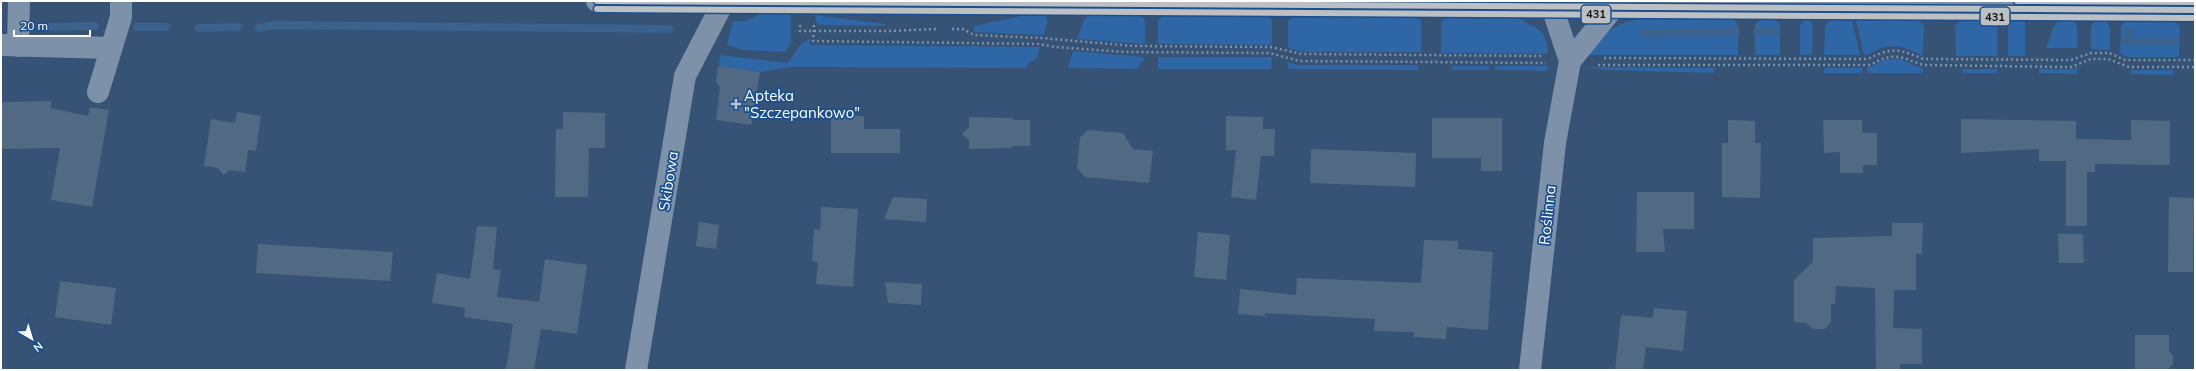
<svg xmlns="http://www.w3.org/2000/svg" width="2196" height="371" font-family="Mulish,sans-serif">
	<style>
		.green { fill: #2f66a5 }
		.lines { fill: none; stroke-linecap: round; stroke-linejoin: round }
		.stream { stroke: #3b618d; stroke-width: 8 }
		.building { fill: #526984 }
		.path { stroke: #7d92a8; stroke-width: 2.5; stroke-dasharray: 2 3; stroke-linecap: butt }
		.minor { stroke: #7d92a8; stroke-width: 22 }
		.bus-1-casing { stroke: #1b4f8f; stroke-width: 9 }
		.bus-2-casing { stroke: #1b4f8f; stroke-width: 9 }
		.bus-3-casing { stroke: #1b4f8f; stroke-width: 9 }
		.bus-1 { stroke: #bcc0c3; stroke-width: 6 }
		.bus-2 { stroke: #bcc0c3; stroke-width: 6 }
		.bus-3 { stroke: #bcc0c3; stroke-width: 6 }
		.poi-dot { fill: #b9c2ce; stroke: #1b4f8f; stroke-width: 1.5 }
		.labels { text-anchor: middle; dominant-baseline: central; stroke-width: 3.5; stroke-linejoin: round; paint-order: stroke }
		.poi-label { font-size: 15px; fill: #fff; stroke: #1b4f8f; text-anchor: start }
		.street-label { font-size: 15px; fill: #fff; stroke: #1b4f8f }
		.line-badge { stroke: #1b4f8f; stroke-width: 1.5 }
		.pale-badge-label { font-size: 11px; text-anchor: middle; font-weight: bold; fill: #111 }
	</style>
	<rect width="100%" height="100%" fill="#365274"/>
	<path class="green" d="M791,13V43L785,52L743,50L727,45L733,21H746L760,14Z
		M815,15L885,24V26L820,25L816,22Z
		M1020,16H1046L1048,20L1044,35L974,32V26Z
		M1088,16H1142L1145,20V44L1077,39L1084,20Z
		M1162,16L1268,17L1272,21V45L1158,44V20Z
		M1293,17H1418L1421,22V52H1303L1288,48V21Z
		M1445,18H1519C1537,31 1547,26 1548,54L1441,53V22Z
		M1639,19H1733L1738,25V55H1588C1606,33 1610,25 1639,19Z
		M1760,20H1775L1780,25V55H1755V25Z
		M1805,20H1809L1813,25L1812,55H1800V25Z
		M1830,20H1852L1860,55H1824L1825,25Z
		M1856,20H1919L1924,26L1923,56C1911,50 1899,44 1884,47C1877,48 1872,55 1864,55Z
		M1961,20H1993L1997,26V56H1956L1955,26Z
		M2013,20H2025V56H2008V26Z
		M2073,20L2077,26V48H2046L2054,26L2059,21Z
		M2095,20L2106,21L2110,26V50L2091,49V26Z
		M2125,21H2175L2180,27L2179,57H2128L2120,54L2121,26Z
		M810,38V45L1040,47L1037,58L1028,64L1027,68L790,67L760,72L719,66L720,55L788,63L801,44Z
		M1073,51L1145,57L1137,69L1068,68Z
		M1158,57H1272L1271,69H1158Z
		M1886,59H1901L1923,69V73H1867V68Z
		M1288,62L1299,65H1418V70L1288,69Z
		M1452,66H1489V70H1451Z
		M1495,66H1549L1546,71L1495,70Z
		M1582,67L1714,68V73L1606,70Z
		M2077,67V74L2039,73V69H2073Z
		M1824,68H1863L1862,73H1824Z
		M1962,69H1997V73H1963Z
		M2131,70H2173V75L2131,74Z"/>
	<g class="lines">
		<path class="stream" d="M50,27L95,26
			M137,27H166
			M199,28L238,27
			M259,28L274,25L669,29
			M1757,32H1775
			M2129,32V41
			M1643,33L1736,32
			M2124,41H2175"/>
	</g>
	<path class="building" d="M718,66L760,72L751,125L716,120L720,87L716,82Z
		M51,101V108L88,116L90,107L109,110L92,207L51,200L60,148L1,149V102Z
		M237,112L261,116L256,151L248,150L245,172L230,170L223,175L218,168L204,166L211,119L235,123Z
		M563,112L605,113V148H589L588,197H555L556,129H563Z
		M831,116H864V129H900V153H831Z
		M1226,116L1263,117V129H1275L1274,156H1261L1256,200L1231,197L1236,150H1226Z
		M969,117L1013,118L1012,120H1030V146H1012V148L969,149V140L962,134L969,127Z
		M1432,118H1502V171H1481V158H1432Z
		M1961,119L2076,121V139L2131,140V120L2170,121V165L2095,164V172H2087V226H2066V161H2039V149L1961,153Z
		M1728,120L1755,121V143H1761L1760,198L1722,197V143H1728Z
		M1823,120H1862V133H1877V165H1863V173H1840V152L1824,153Z
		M1088,130L1123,133L1133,149L1153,151L1149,183L1085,177L1077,168L1080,137Z
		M1311,149L1416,153L1415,187L1310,183Z
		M1637,192H1694V229H1663L1665,252H1636Z
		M893,197L927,199L926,222L884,219Z
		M2169,197L2194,198L2193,272H2168Z
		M821,207L858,209L853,287L816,284L818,262L812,261L814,229L820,230Z
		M699,222L719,225L716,249L696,246Z
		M1892,223H1923L1922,254L1916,253V290H1894L1893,328L1922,329V364H1900V370H1876L1875,288L1836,286L1835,304H1831V322L1825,329H1813L1806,323L1794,322V280L1813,262V238L1892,236Z
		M477,226L497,227L493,269L501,270L497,297L539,302L545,259L587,265L577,334L541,329L534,370H506L513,324L464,317L465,308L432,303L437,273L470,279Z
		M1198,232L1230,235L1226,280L1194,277Z
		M2058,234H2083L2084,263H2059Z
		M1424,240L1458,241V249L1493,252L1488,330L1447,327L1446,339L1413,337L1414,332L1374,331L1375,319L1265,313V316L1238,314L1240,289L1296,295L1297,278L1421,283Z
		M258,244L393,252L390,281L256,273Z
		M60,281L116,288L111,325L55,317Z
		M885,282L922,284L921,305L888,303Z
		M1654,308L1687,311L1683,351L1646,347L1643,370H1615L1621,315L1653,318Z
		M2135,335H2169V351L2173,356V364L2167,370H2135Z"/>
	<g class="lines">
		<path class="path" d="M800,25V31H888L937,29
			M814,25L813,41L1039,44L1055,47L1125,52L1269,53L1300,61L1546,63
			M952,29H963L974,35L1041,38L1134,46L1270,47L1302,54L1542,56
			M1604,58L1868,59C1891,47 1900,49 1923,59L2071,60L2091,53H2109L2125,60H2195
			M1598,65H1870C1893,52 1899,56 1923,65L2071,67L2091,59H2108L2129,67H2195"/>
		<path class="minor" d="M597,1L2195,10
			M1552,7L1570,61
			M1,45L111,48
			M18,46L19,1
			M98,92L121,17V1
			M636,370L685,76L724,1
			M1530,370L1555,143L1570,61L1614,7"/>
		<defs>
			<path id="bus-1" d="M597,1L2195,10"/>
			<path id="bus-2" d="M597,9L2195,18"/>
			<path id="bus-3" d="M2017,1L2195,2"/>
		</defs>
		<use href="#bus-1" class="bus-1-casing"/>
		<use href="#bus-2" class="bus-2-casing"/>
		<use href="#bus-3" class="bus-3-casing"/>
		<use href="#bus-1" class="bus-1"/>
		<use href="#bus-2" class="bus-2"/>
		<use href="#bus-3" class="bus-3"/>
	</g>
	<path class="poi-dot" d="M734 98h4v4h4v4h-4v4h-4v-4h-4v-4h4z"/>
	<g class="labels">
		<g class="poi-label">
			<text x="744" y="95">Apteka<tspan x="744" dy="17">"Szczepankowo"</tspan></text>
		</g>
		<g class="street-label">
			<text transform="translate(668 181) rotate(-81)">Skibowa</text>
			<text transform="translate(1547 215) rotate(-84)">Roślinna</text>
		</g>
	</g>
	<g class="line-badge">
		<rect x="1581" y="5" width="30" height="19" rx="4" fill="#bcc0c3"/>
		<rect x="1980" y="7" width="30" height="19" rx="4" fill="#bcc0c3"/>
	</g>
	<g class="pale-badge-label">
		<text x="1596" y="18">431</text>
		<text x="1995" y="21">431</text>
	</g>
	<rect width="2196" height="371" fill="none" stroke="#ffffff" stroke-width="4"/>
	<g transform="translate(32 339) rotate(142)" stroke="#1b4f8f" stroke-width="3" paint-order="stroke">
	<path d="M0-3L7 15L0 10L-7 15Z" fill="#ffffff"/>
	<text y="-6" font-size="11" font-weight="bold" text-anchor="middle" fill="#ffffff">N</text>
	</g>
	<path d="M14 30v6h76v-6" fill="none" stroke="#ffffff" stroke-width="2"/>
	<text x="20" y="30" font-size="12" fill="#ffffff" stroke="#1b4f8f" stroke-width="3" paint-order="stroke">20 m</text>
</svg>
